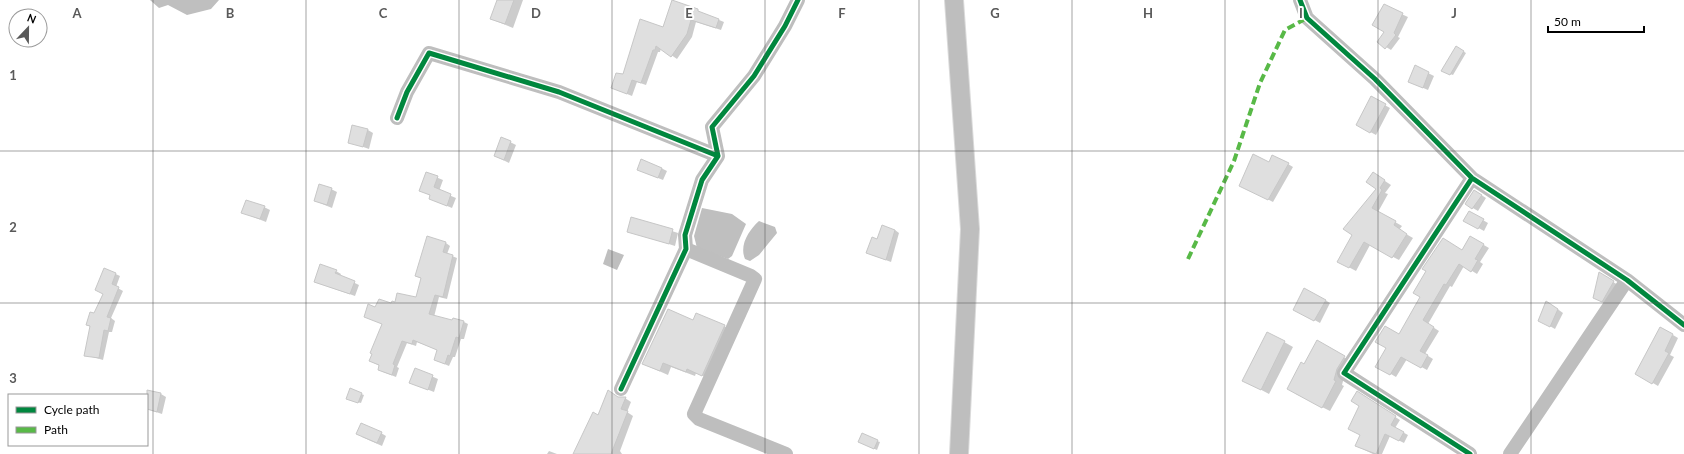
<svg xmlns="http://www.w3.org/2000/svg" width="1684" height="454" font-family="Lato,sans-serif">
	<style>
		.water { fill: #bfbfbf }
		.shadow { fill: #0003 }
		.building { fill: #dfdfdf; stroke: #c7c7c7 }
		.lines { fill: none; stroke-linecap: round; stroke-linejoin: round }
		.major-casing { stroke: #dbdbdb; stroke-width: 20 }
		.minor { stroke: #bebebe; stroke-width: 14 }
		.major { stroke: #bebebe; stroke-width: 18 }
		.quiet { stroke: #58b947; stroke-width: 4; stroke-dasharray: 8 4; stroke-linecap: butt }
		.cycleway-casing { stroke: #fff; stroke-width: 8 }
		.cycleway { stroke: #00873e; stroke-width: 5 }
		.grid { fill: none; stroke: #595959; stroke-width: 1; stroke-opacity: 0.55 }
		.grid-label { font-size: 13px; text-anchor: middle; font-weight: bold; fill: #595959; stroke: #fff; stroke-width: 4; stroke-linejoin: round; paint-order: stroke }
	</style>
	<rect width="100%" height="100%" fill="#fff"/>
	<path class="water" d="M150,0H219L211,9L187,15L168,5L159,8Z
		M702,208L732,214L746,224L732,256L728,259L697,248L694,236Z
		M759,221L775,227L777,233L759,255L750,261L745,259C739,245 749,230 759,221Z
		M608,249L624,255L617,270L603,264Z"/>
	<path class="shadow" d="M498,0H523L513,28L491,19Z
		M673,1L724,22L721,30L696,22L692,37L677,59L661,48L660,52H658L646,85L637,82L632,96L612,88L663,28Z
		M1384,6L1408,17L1398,37L1400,38L1391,50L1378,42L1386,32Z
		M1456,47L1466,53L1453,75L1444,72Z
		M1416,67L1434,76L1428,90L1409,82Z
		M1372,98L1390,108L1376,135L1357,125Z
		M368,130L373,133L369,149L349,142Z
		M502,138L516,145L509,163L495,156Z
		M1288,164L1293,167L1273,202L1246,188Z
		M661,168L667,171L663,180L643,172Z
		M426,173L443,180L439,191L456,198L452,208L435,201L431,196L420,190Z
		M1379,177L1391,185L1385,193L1388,194L1378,212L1402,226L1399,230L1413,238L1399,260L1370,245L1356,271L1339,262L1378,189Z
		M331,189L337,192L332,208L315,201Z
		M1475,191L1486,198L1478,211L1466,204Z
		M264,207L270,210L266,222L243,213Z
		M1469,212L1488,223L1484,231L1464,220Z
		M632,218L678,233L675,246L628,231Z
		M895,230L899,233L891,262L872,255L878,240Z
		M1470,237L1489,248L1480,262L1483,264L1477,274L1464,266L1452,287L1450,286L1428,324L1439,331L1425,354L1433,359L1427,370L1407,359L1396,377L1377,366L1462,251Z
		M446,243L450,246L447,254L457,258L447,299L439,297L434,317L453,322H464L468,324L464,339H461L455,357H453L449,366L435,360L438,350L417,342L416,346L407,343L397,367L399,368L396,377L383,372L379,369L384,368L370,361L383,324L376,308L417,298L422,279L416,276Z
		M105,269L120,276L116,287L123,291L111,318L115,321L112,332H109L103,360L86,355L91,327L87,325L95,315L104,294Z
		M336,271L341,274L340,276L359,285L355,296L315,282Z
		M1599,273L1618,285L1607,305L1600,301Z
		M1325,300L1330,303L1320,323L1300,312Z
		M1552,305L1563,313L1555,329L1539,320Z
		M724,326L732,331L711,379L696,373L695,376L671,367L668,375L643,364Z
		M1268,333L1293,347L1269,394L1252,385Z
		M1673,335L1678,338L1670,355L1674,357L1658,386L1636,373Z
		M1317,342L1352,362L1345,373L1342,385L1344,386L1330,411L1296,394L1304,365Z
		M415,369L438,379L434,392L411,383Z
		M351,390L364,395L361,403L349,400Z
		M161,394L166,397L162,414L147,409V396Z
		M1361,395L1400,420L1395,428L1408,435L1404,443L1390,436L1382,454H1373L1356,446L1361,435Z
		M619,398H625L631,402L627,412L633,416L620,451L622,454H575L599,416Z
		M381,433L386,436L382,446L362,437Z
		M877,441L880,442L877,450L859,442Z
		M549,451L557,454H547Z"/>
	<path class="building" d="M497,0H514L505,24L490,19Z
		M672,0L698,9V11L719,19L716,28L691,20L687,34L671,57L656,46L655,50H653L641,83L632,80L627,94L611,88L616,73L623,74L640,19L663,27Z
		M1384,4L1403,13L1394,33L1396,35L1385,49L1377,42L1384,32L1372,25Z
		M1456,46L1464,51L1450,75L1441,71Z
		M1415,65L1429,72L1423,88L1408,82Z
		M1371,96L1386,104L1370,133L1356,125Z
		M352,125L368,129L363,147L348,143Z
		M501,137L511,141L504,160L494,156Z
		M1253,154L1269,162L1272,155L1289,163L1268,200L1239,186Z
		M641,159L662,168L658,178L637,170Z
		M426,172L438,176L434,187L451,194L447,206L429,199L430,195L419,191Z
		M1373,172L1385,180L1380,188L1382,190L1372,208L1396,221L1394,225L1407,234L1392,258L1364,242L1349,268L1337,262L1352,235L1343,229L1376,189L1366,182Z
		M319,184L332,188L327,205L314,201Z
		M1474,190L1482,195L1472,209L1465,204Z
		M246,200L265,206L260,219L241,213Z
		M1469,211L1484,219L1478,229L1463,221Z
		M631,217L673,229L669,244L627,232Z
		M882,225L895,230L886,260L866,253L872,237L877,239Z
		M427,236L446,242L443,252L453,255L443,297L435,295L429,314L452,320L453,318L464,321L459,338L456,337L450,356L448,355L445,364L434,360L437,350L413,340L412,344L402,341L393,364L395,365L392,375L378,370L379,365L369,361L372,354L370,353L382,324L364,317L368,304L375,307L379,299L391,303L392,301L395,302L397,293L416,297L421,278L415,276Z
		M1470,236L1484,244L1475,259L1478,260L1471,272L1459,264L1446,285L1444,284L1423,320L1434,327L1420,351L1428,355L1421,368L1401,357L1390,375L1375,367L1386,348L1375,342L1385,326L1399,334L1420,297L1413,293L1426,271L1422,269L1443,238L1462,250Z
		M320,264L337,270L335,273L355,281L350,294L314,282Z
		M104,268L116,273L112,284L119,287L107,317L111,318L108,331L104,330L99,358L84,356L90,326L86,325L90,312L94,313L103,294L95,290Z
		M1599,272L1614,281L1602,302L1593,298Z
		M1304,288L1326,300L1314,321L1293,310Z
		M1546,301L1558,309L1550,327L1538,321Z
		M668,309L693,320L696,313L725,325L702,376L687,369L686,372L663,363L660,371L642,364Z
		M1660,327L1673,334L1665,351L1669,353L1652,384L1635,374Z
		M1267,332L1285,341L1261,390L1242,381Z
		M1317,340L1345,356L1337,369L1334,380L1336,381L1322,408L1287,389L1301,362L1304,364Z
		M415,368L433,375L428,390L409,383Z
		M350,388L362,393L358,403L346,399Z
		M147,390L161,393L157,412L147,409Z
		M608,390L618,397H626L621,409L628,411L611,454H573L593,412L598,415Z
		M1357,391L1396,416L1391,425L1404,432L1399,441L1385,434L1376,454L1355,446L1360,435L1348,429L1359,406L1351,401Z
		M361,423L382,432L377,443L356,434Z
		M862,433L878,440L874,449L858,442Z"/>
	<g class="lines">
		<defs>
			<path id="major" d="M954,0L970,229L959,454"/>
		</defs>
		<use href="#major" class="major-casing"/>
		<path class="minor" d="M1300,0L1307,18L1375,79L1472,178L1627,280L1684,325
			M397,118L407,92L429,53L559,92L718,156
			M686,249L751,276L755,279L694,414L699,419L786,454
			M621,389L686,249L685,235L702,180L718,156L712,127L754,76L785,26L798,0
			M1470,454L1344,373L1472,178
			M1510,454L1627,280"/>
		<use href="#major" class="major"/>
		<path class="quiet" d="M1188,259L1234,161L1260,83L1285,30L1307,18"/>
		<defs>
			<path id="cycleway" d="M1300,0L1307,18L1375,79L1472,178L1627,280L1684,325
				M397,118L407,92L429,53L559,92L718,156
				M621,389L686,249L685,235L702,180L718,156L712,127L754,76L785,26L798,0
				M1470,454L1344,373L1472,178"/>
		</defs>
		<use href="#cycleway" class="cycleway-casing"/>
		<use href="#cycleway" class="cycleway"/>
	</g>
	<path class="grid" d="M153,0V454M306,0V454M459,0V454M612,0V454M765,0V454M919,0V454M1072,0V454M1225,0V454M1378,0V454M1531,0V454M0,151H1684M0,303H1684"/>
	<g class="grid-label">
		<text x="77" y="18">A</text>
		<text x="230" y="18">B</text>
		<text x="383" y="18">C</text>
		<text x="536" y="18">D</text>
		<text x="689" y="18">E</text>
		<text x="842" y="18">F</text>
		<text x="995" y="18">G</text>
		<text x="1148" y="18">H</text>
		<text x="1301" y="18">I</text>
		<text x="1454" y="18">J</text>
		<text x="13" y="80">1</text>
		<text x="13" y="232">2</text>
		<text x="13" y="383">3</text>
	</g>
	<rect x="8" y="394" width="140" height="52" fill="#ffffff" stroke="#999999"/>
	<rect x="16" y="407" width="20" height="6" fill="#00873e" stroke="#999999"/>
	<text x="44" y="414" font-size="12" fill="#000000">Cycle path</text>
	<rect x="16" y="427" width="20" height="6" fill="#58b947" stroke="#999999"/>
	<text x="44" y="434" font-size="12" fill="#000000">Path</text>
	<g transform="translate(28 28) rotate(22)"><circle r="19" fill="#ffffff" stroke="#999999"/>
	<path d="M0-3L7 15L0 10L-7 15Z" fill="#595959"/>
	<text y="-6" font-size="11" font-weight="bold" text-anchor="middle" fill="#000000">N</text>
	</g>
	<path d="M1548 26v6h96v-6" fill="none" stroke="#000000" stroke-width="2"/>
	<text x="1554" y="26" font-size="12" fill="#000000" stroke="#ffffff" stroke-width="3" paint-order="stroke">50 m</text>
</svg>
